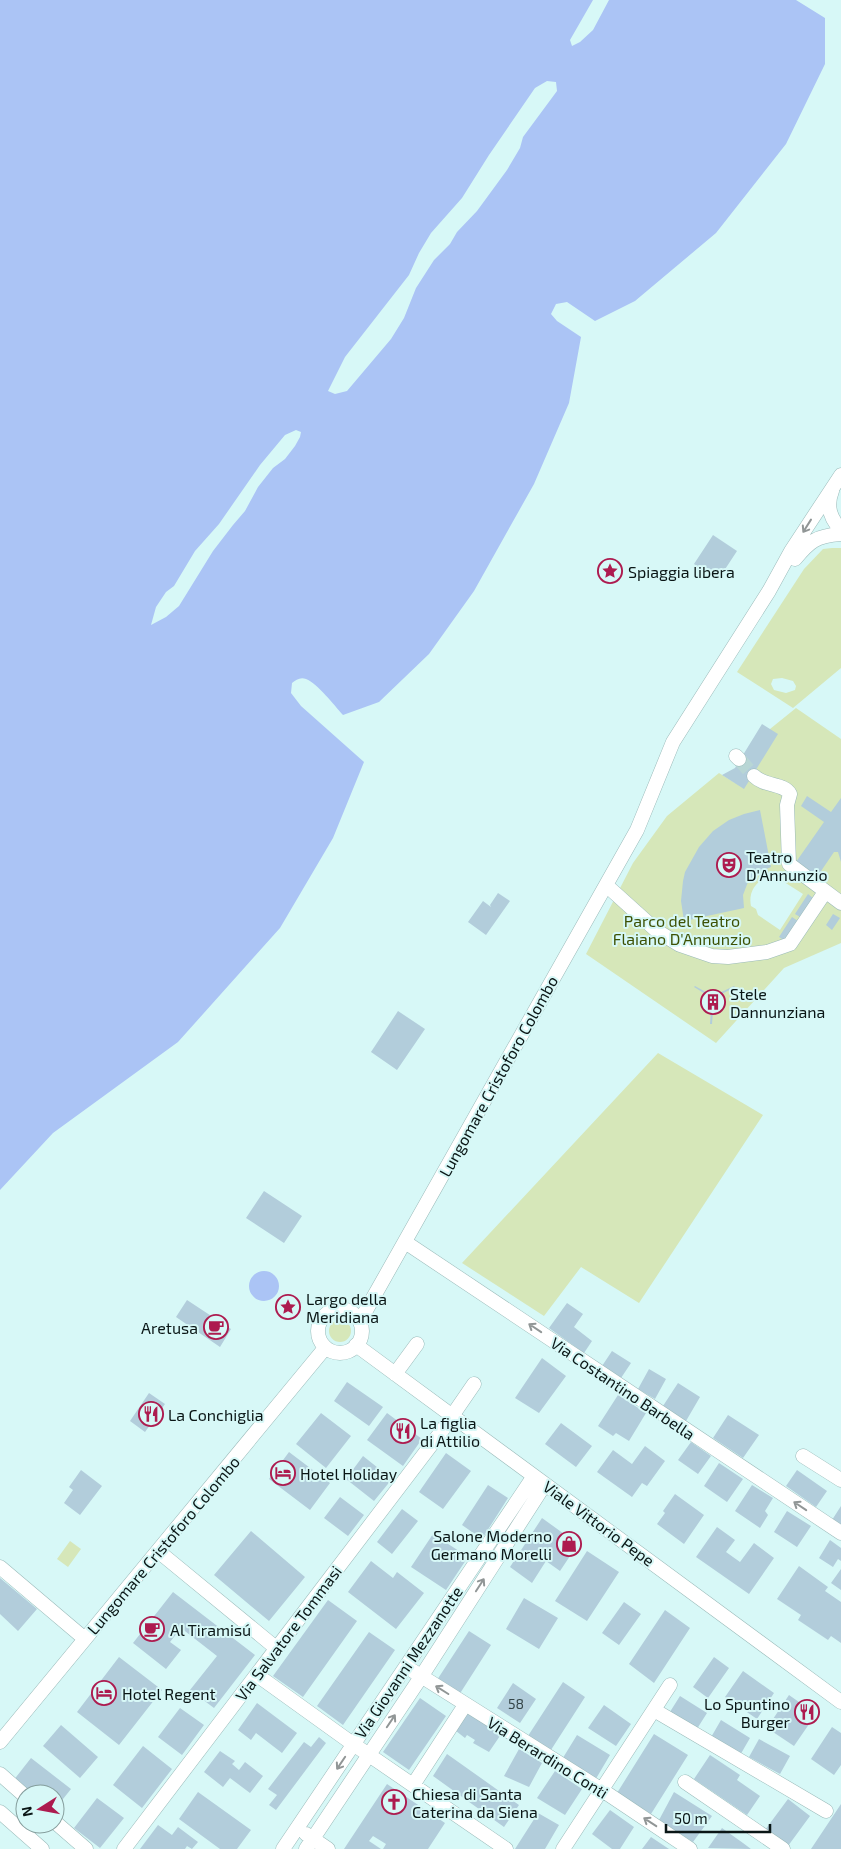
<svg xmlns="http://www.w3.org/2000/svg" width="841" height="1849" font-family="'Exo 2',sans-serif">
	<style>
		.green { fill: #d6e7b9; fill-rule: evenodd }
		.water { fill: #abc4f5 }
		.pier { fill: #d7f8f7 }
		.building { fill: #b2cddb }
		.lines { fill: none; stroke-linecap: round; stroke-linejoin: round }
		.minor-tunnel { stroke: #b8d6d5; stroke-width: 14; stroke-dasharray: 14 7; stroke-linecap: butt }
		.minor-casing { stroke: #9abab9; stroke-width: 15 }
		.minor { stroke: #fff; stroke-width: 14 }
		.oneway { stroke: #919696 }
		.labels { text-anchor: middle; dominant-baseline: central; stroke-width: 4; stroke-linejoin: round; paint-order: stroke }
		.number-label { font-size: 14px; fill: #344447 }
		.poi-label { font-size: 16px; fill: #0a1616; stroke: #d7f8f7; text-anchor: start }
		.park-label { font-size: 16px; fill: #3d5104; stroke: #d7f8f7 }
		.street-label { font-size: 16px; fill: #0a1616; stroke: #d7f8f7 }
	</style>
	<rect width="100%" height="100%" fill="#d7f8f7"/>
	<path class="green" d="M832,548H841V668L793,708L737,672L804,569L823,549ZM782,678L793,681L796,686L795,690L786,693L774,690L771,684L773,679Z
		M796,708L841,739V943L784,968L716,1043L586,954L633,863L667,816L719,773L735,783L770,729ZM770,876L775,881L781,880L803,894L780,930L758,915L756,909L751,906C748,892 756,880 770,876Z
		M658,1053L763,1115L639,1303L581,1267L544,1316L462,1263Z
		M329 1331a11 11 0 1 1 22 0a11 11 0 1 1-22 0Z
		M70,1541L81,1549L68,1567L57,1559Z"/>
	<path class="water" d="M0,0H796L825,18V64L786,144L716,233L635,301L595,321L567,302L556,304L551,314L557,321L581,337L569,403L534,484L474,591L429,654L379,702L343,715C334,705 318,684 306,679C300,677 296,680 292,683L291,693L301,706L364,762L333,838L280,928L178,1042L53,1133L0,1190Z
		M249 1286a15 15 0 1 1 30 0a15 15 0 1 1-30 0Z"/>
	<path class="pier" d="M593,0H609L593,30L580,42L572,46L570,40Z
		M547,81L556,82L557,91L523,137L520,148L507,170L477,211L457,232L450,244L434,260L416,288L404,318L391,339L347,391L335,394L328,391L345,357L409,275L419,253L431,233L462,198L489,155L535,88Z
		M296,430L301,432L300,437L295,446L285,459L273,468L258,487L245,511L233,525L213,551L179,606L166,617L151,625L156,607L166,592L174,586L195,551L219,524L260,465L285,435Z"/>
	<path class="building" d="M713,535L737,551L718,580L694,564Z
		M762,724L778,734L744,789L722,775L735,768Z
		M807,796L831,812L841,798V862L838,852H834L817,877L796,862L824,822L801,806Z
		M760,810L771,867L759,872L748,882L743,895L744,908L684,921L681,901L683,881L685,872L699,847L713,831L729,820L744,814Z
		M498,893L510,901L486,935L468,922L483,901L491,907L490,905Z
		M808,894L813,898L800,917L795,914Z
		M833,914L840,918L832,930L826,925Z
		M792,917L798,921L785,941L779,937Z
		M695,986L713,996L734,986L735,987L714,998L712,1024H710L712,998L694,987Z
		M398,1011L425,1029L397,1070L371,1052Z
		M264,1191L302,1216L284,1243L246,1218Z
		M187,1300L231,1329L220,1347L176,1317Z
		M567,1303L583,1314L574,1327L592,1341L584,1353L549,1328Z
		M612,1351L631,1363L621,1378L602,1366Z
		M542,1358L566,1376L539,1413L515,1398Z
		M649,1369L666,1379L655,1399L638,1389Z
		M347,1382L383,1407L369,1426L334,1401Z
		M678,1383L700,1397L686,1421L663,1406Z
		M149,1393L165,1404L145,1432L130,1421Z
		M618,1395L646,1413L629,1441L616,1433L613,1436L598,1426Z
		M321,1413L351,1436L326,1468L296,1444Z
		M387,1413L422,1439L403,1466L367,1440Z
		M728,1415L759,1435L743,1458L713,1438Z
		M561,1423L592,1446L576,1467L545,1444Z
		M691,1442L711,1456L698,1474L678,1460Z
		M645,1446L665,1461L647,1486L642,1483L632,1497L597,1472L613,1450L632,1464Z
		M289,1452L330,1483L310,1510L269,1479Z
		M446,1453L471,1471L443,1509L419,1492Z
		M363,1456L392,1479L374,1501L346,1479Z
		M719,1463L743,1479L727,1502L704,1486Z
		M81,1470L102,1486L80,1515L64,1503L73,1490L69,1487Z
		M797,1470L827,1491L816,1507L786,1486Z
		M488,1485L508,1498L482,1539L462,1525Z
		M752,1485L773,1498L765,1511L768,1515L760,1528L735,1511Z
		M675,1494L704,1515L684,1544L657,1524L665,1513L663,1511Z
		M340,1497L364,1515L348,1536L324,1518Z
		M841,1506V1527L832,1520Z
		M402,1509L418,1521L392,1554L377,1542Z
		M787,1511L811,1526L797,1547L774,1532Z
		M542,1518L578,1544L560,1571L546,1561L532,1583L510,1567Z
		M717,1527L735,1540L726,1552L740,1562L754,1543L774,1558L749,1594L696,1557Z
		M251,1531L305,1577L269,1621L214,1575Z
		M433,1534L468,1557L446,1590L411,1567Z
		M830,1540L841,1548V1561L838,1559L833,1567L819,1558Z
		M587,1551L619,1572L587,1621L555,1601Z
		M371,1561L393,1578L397,1572L424,1593L396,1629L348,1592Z
		M799,1566L828,1587L825,1591L841,1602V1643L831,1636L828,1640L798,1620L801,1615L777,1599Z
		M841,1569V1590L831,1583Z
		M0,1578L37,1609L18,1631L0,1614Z
		M173,1592L255,1655L214,1708L190,1690L217,1656L181,1628L170,1642L181,1650L166,1669L133,1643Z
		M524,1598L558,1618L539,1649L506,1629Z
		M328,1600L357,1621L303,1697L273,1676Z
		M624,1602L641,1614L619,1645L602,1633Z
		M665,1610L690,1628L654,1683L629,1664Z
		M469,1631L491,1645L459,1695L437,1680Z
		M369,1632L395,1650L343,1725L317,1706Z
		M119,1657L162,1690L119,1745L77,1712Z
		M714,1657L729,1668L708,1698L693,1687Z
		M743,1671L774,1693L757,1719L725,1697Z
		M563,1682L585,1697L549,1753L526,1739Z
		M513,1683L536,1699L520,1723L497,1708Z
		M789,1695L816,1714L794,1746L767,1728Z
		M680,1696L707,1713L695,1732L668,1715Z
		M420,1698L446,1716L409,1770L383,1752Z
		M257,1703L297,1733L282,1753L256,1733L251,1740L238,1730Z
		M604,1705L631,1724L616,1746L588,1728Z
		M180,1708L204,1725L182,1755L158,1737Z
		M466,1711L502,1733L489,1752L473,1743L475,1740L467,1735L465,1738L456,1731Z
		M721,1720L750,1738L739,1757L710,1739Z
		M61,1725L98,1757L80,1778L43,1746Z
		M832,1727L841,1733V1765L834,1775L811,1759Z
		M654,1734L688,1755L651,1814L617,1793Z
		M577,1735L610,1755L594,1782L561,1761Z
		M319,1737L326,1743L276,1810L269,1805L277,1795L268,1789L304,1742L311,1747Z
		M759,1739L790,1756L780,1774L749,1757Z
		M143,1746L172,1769L142,1808L113,1785Z
		M519,1749L542,1763L529,1787L504,1776Z
		M220,1751L235,1761L232,1764L239,1770L245,1762L263,1776L250,1793L230,1778L223,1787L204,1772Z
		M447,1754L519,1805L504,1827L433,1776Z
		M710,1755L740,1775L737,1780L760,1796L747,1815L694,1779Z
		M31,1758L71,1789L55,1809V1794H29L13,1781Z
		M555,1771L582,1789L565,1815L537,1798Z
		M387,1784L445,1823L428,1849H383L386,1844L373,1836L369,1841L381,1849H344Z
		M198,1792L251,1830L237,1849H220L179,1819Z
		M674,1792L712,1816L693,1842L659,1820Z
		M97,1798L124,1818L100,1848L74,1828Z
		M788,1799L810,1816L788,1846L765,1830Z
		M841,1804V1849H811Z
		M610,1810L634,1827L620,1849H612L592,1834Z
		M538,1813L559,1825L545,1849H515Z
		M158,1825L172,1835L178,1827L198,1842L192,1849L187,1846L185,1849H140Z
		M722,1828L743,1843L751,1849L708,1848Z
		M651,1837L669,1849H642Z"/>
	<g class="lines">
		<path class="minor-tunnel" d="M739,759L754,776"/>
		<defs>
			<path id="minor" d="M832,491C826,506 830,518 841,530
				M795,559C810,541 816,536 841,534
				M736,756L739,759
				M754,776C765,787 784,783 790,794L787,805L789,864L841,903
				M606,885L657,931L680,945L712,956L728,957L767,952L790,944L825,892
				M405,1242L841,1533
				M318 1331a22 22 0 1 1 44 0a22 22 0 1 1-44 0Z
				M360,1321L637,830L673,742L769,591L791,551L841,475
				M356,1345L841,1702
				M395,1374L417,1344
				M803,1456L841,1480
				M158,1551L276,1648
				M0,1567L85,1639
				M413,1671L602,1790L690,1849
				M257,1675L353,1744L506,1849
				M654,1710L826,1811
				M0,1742L325,1348
				M0,1774L25,1796
				M685,1782L783,1849
				M413,1785L465,1705
				M0,1812L42,1849
				M55,1822L86,1849
				M306,1834L328,1849
				M124,1849L441,1432L474,1384
				M283,1849L534,1476
				M306,1849L421,1677L545,1484
				M563,1849L670,1685"/>
		</defs>
		<use href="#minor" class="minor-casing"/>
		<use href="#minor" class="minor"/>
	</g>
	<defs><path id="oneway-shaft" d="M-6 0H5M1.5-3L5.5 0L1.5 3" fill="none" stroke-width="1.6" stroke-linecap="round" stroke-linejoin="round" transform="scale(1.25)"/></defs>
	<g class="oneway">
		<use href="#oneway-shaft" transform="translate(807 526) rotate(122)"/>
		<use href="#oneway-shaft" transform="translate(535 1328) rotate(-146)"/>
		<use href="#oneway-shaft" transform="translate(800 1506) rotate(-146)"/>
		<use href="#oneway-shaft" transform="translate(480 1585) rotate(-57)"/>
		<use href="#oneway-shaft" transform="translate(442 1690) rotate(-148)"/>
		<use href="#oneway-shaft" transform="translate(391 1721) rotate(-56)"/>
		<use href="#oneway-shaft" transform="translate(341 1763) rotate(124)"/>
		<use href="#oneway-shaft" transform="translate(650 1822) rotate(-147)"/>
	</g>
	<defs>
		<symbol id="sight-ring" viewBox="-11 -11 22 22"><circle r="9.5" fill="#d7f8f7" stroke="#ad1b4f" stroke-width="1.5"/><path d="M0-6L1.8-2.2L6-1.7L2.9 1.2L3.7 5.4L0 3.3L-3.7 5.4L-2.9 1.2L-6-1.7L-1.8-2.2Z" fill="#ad1b4f"/></symbol>
		<symbol id="theatre-ring" viewBox="-11 -11 22 22"><circle r="9.5" fill="#d7f8f7" stroke="#ad1b4f" stroke-width="1.5"/><path d="M-5-5.5Q0-4 5-5.5V0Q5 5 0 6Q-5 5-5 0ZM-3.3-2.5H-1v1.5H-3.3ZM1-2.5H3.3v1.5H1ZM-2.8 1Q0 5.5 2.8 1Z" fill="#ad1b4f"/></symbol>
		<symbol id="building-ring" viewBox="-11 -11 22 22"><circle r="9.5" fill="#d7f8f7" stroke="#ad1b4f" stroke-width="1.5"/><path d="M-4-6H4V6H1V3H-1V6H-4ZM-2.5-4.3h1.7v1.8h-1.7ZM.8-4.3h1.7v1.8H.8ZM-2.5-1h1.7V.8h-1.7ZM.8-1h1.7V.8H.8Z" fill="#ad1b4f"/></symbol>
		<symbol id="cafe-ring" viewBox="-11 -11 22 22"><circle r="9.5" fill="#d7f8f7" stroke="#ad1b4f" stroke-width="1.5"/><path d="M-5.5-4.5H6V0H3Q3 3.5 0 3.5H-2.5Q-5.5 3.5-5.5 0ZM3-3.2v2h1.7v-2ZM-6 4.5H4V6H-6Z" fill="#ad1b4f"/></symbol>
		<symbol id="restaurant-ring" viewBox="-11 -11 22 22"><circle r="9.5" fill="#d7f8f7" stroke="#ad1b4f" stroke-width="1.5"/><path d="M-5-6h1v4h1v-4h1v4h1v-4h1v5L-1.5 .5V6h-2V.5L-5-1ZM5-6V6H3V1.5H1.5Q1.5-4 5-6Z" fill="#ad1b4f"/></symbol>
		<symbol id="hotel-ring" viewBox="-11 -11 22 22"><circle r="9.5" fill="#d7f8f7" stroke="#ad1b4f" stroke-width="1.5"/><path d="M-6-4.5h1.5V1H6V5H4.5V3h-9V5H-6ZM-4 0a1.8 1.8 0 1 1 3.6 0ZM.5 0V-2.5h3Q6-2.5 6 0Z" fill="#ad1b4f"/></symbol>
		<symbol id="shop-ring" viewBox="-11 -11 22 22"><circle r="9.5" fill="#d7f8f7" stroke="#ad1b4f" stroke-width="1.5"/><path d="M-5-2.5h2.3a2.7 3.5 0 0 1 5.4 0H5L5.5 6h-11ZM-1.5-2.5h3a1.5 2.3 0 0 0-3 0Z" fill="#ad1b4f"/></symbol>
		<symbol id="church-ring" viewBox="-11 -11 22 22"><circle r="9.5" fill="#d7f8f7" stroke="#ad1b4f" stroke-width="1.5"/><path d="M-1.2-6h2.4v3.5h3.3v2.4h-3.3V6h-2.4V-.1h-3.3v-2.4h3.3Z" fill="#ad1b4f"/></symbol>
	</defs>
	<g fill-rule="evenodd">
		<use href="#sight-ring" x="596" y="557" width="28" height="28"/>
		<use href="#theatre-ring" x="715" y="851" width="28" height="28"/>
		<use href="#building-ring" x="699" y="988" width="28" height="28"/>
		<use href="#sight-ring" x="274" y="1293" width="28" height="28"/>
		<use href="#cafe-ring" x="202" y="1313" width="28" height="28"/>
		<use href="#restaurant-ring" x="137" y="1400" width="28" height="28"/>
		<use href="#restaurant-ring" x="389" y="1417" width="28" height="28"/>
		<use href="#hotel-ring" x="269" y="1459" width="28" height="28"/>
		<use href="#shop-ring" x="555" y="1530" width="28" height="28"/>
		<use href="#cafe-ring" x="138" y="1615" width="28" height="28"/>
		<use href="#hotel-ring" x="90" y="1679" width="28" height="28"/>
		<use href="#restaurant-ring" x="793" y="1698" width="28" height="28"/>
		<use href="#church-ring" x="380" y="1788" width="28" height="28"/>
	</g>
	<g class="labels">
		<g class="number-label">
			<text x="516" y="1703">58</text>
		</g>
		<g class="poi-label">
			<text x="628" y="571">Spiaggia libera</text>
			<text x="746" y="856">Teatro<tspan x="746" dy="18">D'Annunzio</tspan></text>
			<text x="730" y="993">Stele<tspan x="730" dy="18">Dannunziana</tspan></text>
			<text x="306" y="1298">Largo della<tspan x="306" dy="18">Meridiana</tspan></text>
			<text x="198" y="1327" text-anchor="end">Aretusa</text>
			<text x="168" y="1414">La Conchiglia</text>
			<text x="420" y="1422">La figlia<tspan x="420" dy="18">di Attilio</tspan></text>
			<text x="300" y="1473">Hotel Holiday</text>
			<text x="552" y="1535" text-anchor="end">Salone Moderno<tspan x="552" dy="18">Germano Morelli</tspan></text>
			<text x="170" y="1629">Al Tiramisú</text>
			<text x="122" y="1693">Hotel Regent</text>
			<text x="790" y="1703" text-anchor="end">Lo Spuntino<tspan x="790" dy="18">Burger</tspan></text>
			<text x="412" y="1793">Chiesa di Santa<tspan x="412" dy="18">Caterina da Siena</tspan></text>
		</g>
		<g class="park-label">
			<text x="682" y="920">Parco del Teatro<tspan x="682" dy="18">Flaiano D'Annunzio</tspan></text>
		</g>
		<g class="street-label">
			<text transform="translate(498 1076) rotate(-61)">Lungomare Cristoforo Colombo</text>
			<text transform="translate(623 1388) rotate(34)">Via Costantino Barbella</text>
			<text transform="translate(599 1523) rotate(36)">Viale Vittorio Pepe</text>
			<text transform="translate(163 1545) rotate(-50)">Lungomare Cristoforo Colombo</text>
			<text transform="translate(288 1633) rotate(-53)">Via Salvatore Tommasi</text>
			<text transform="translate(408 1662) rotate(-56)">Via Giovanni Mezzanotte</text>
			<text transform="translate(548 1757) rotate(32)">Via Berardino Conti</text>
		</g>
	</g>
	<g transform="translate(40 1809) rotate(259)"><circle r="24" fill="#d7f8f7" stroke="#859e9d"/>
	<path d="M0-4L9 19L0 12L-9 19Z" fill="#ad1b4f"/>
	<text y="-8" font-size="14" font-weight="bold" text-anchor="middle" fill="#0a1616">N</text>
	</g>
	<path d="M666 1824v8h104v-8" fill="none" stroke="#0a1616" stroke-width="2.5"/>
	<text x="674" y="1824" font-size="15" fill="#0a1616" stroke="#d7f8f7" stroke-width="4" paint-order="stroke">50 m</text>
</svg>
